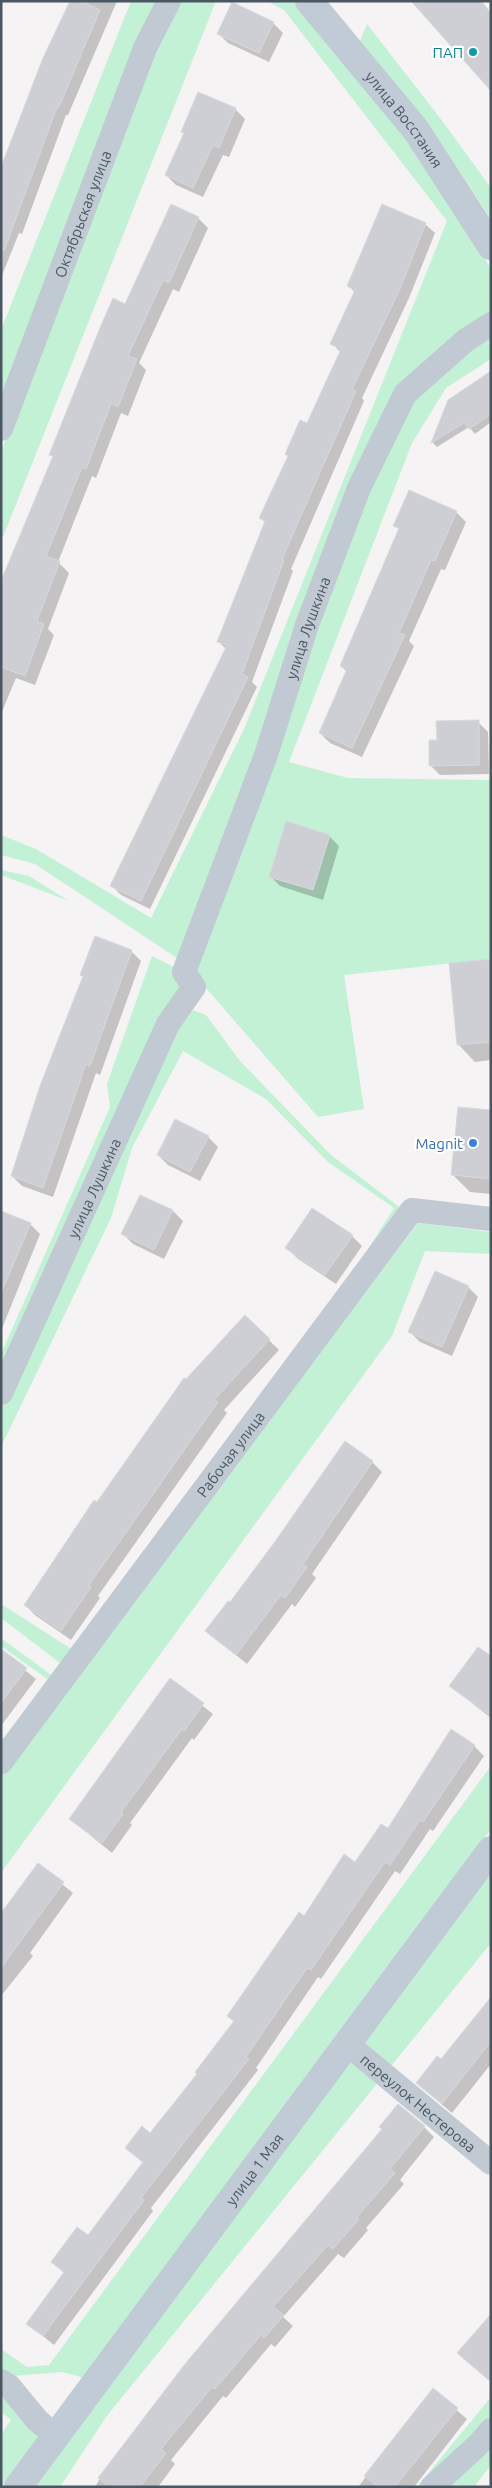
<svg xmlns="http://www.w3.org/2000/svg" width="492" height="2488" font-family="Ubuntu,sans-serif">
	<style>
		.green { fill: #c3f1d5 }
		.shadow { fill: #0003 }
		.building { fill: #cdcfd5; stroke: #d7d9de }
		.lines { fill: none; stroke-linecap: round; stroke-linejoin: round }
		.minor { stroke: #c1cad2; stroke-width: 24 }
		.secondary { stroke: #c1cbd6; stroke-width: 28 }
		.culture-dot { fill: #0f9aa8; stroke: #fff; stroke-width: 2 }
		.shop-dot { fill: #3f7fe0; stroke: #fff; stroke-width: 2 }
		.labels { text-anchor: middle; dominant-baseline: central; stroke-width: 4.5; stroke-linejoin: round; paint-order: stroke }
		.culture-label { font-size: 15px; fill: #0d838f; stroke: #fff; text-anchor: end }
		.street-label { font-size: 15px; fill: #4a5661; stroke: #fff }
		.shop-label { font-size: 15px; fill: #366cbe; stroke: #fff; text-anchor: end }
	</style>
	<rect width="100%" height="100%" fill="#f5f3f3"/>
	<path class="green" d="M131,1H160L1,411V330Z
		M179,1H216L1,542V452L153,53Z
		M267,1H294L405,136L477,244L491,270V312L457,336L397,390L180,960L35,864L1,855V835L36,849L151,918L244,729L447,221L284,10Z
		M367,24L440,118L491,188V219L428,124L360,41Z
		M491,336V359L446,388L412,443L289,762L348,778L491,780V959L344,975L364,1109L318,1117L199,980L192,970L358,514L414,397L471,348Z
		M1,870L29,876L69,901L1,875Z
		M152,956L184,972L181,995L1,1380V1354L110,1107L107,1084Z
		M193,1010L206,1015L240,1061L331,1155L402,1209L342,1290L394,1208L328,1162L266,1099L183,1051L132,1148L111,1218L1,1447V1409L184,1017Z
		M418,1223L491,1232V1254L425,1251L392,1336L1,1873V1776Z
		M1,1604L73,1650L64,1666L1,1618Z
		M1,1638L57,1679L1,1752V1741L50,1681L1,1646Z
		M491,1766V1829L84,2378L63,2372L12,2376L1,2369V2349L27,2367L49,2365Z
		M491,1870V1943L388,2070L360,2045Z
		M351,2058L380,2080L106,2417L60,2487H32Z
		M1,2394L20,2413L38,2438L2,2487L1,2434L11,2420L1,2412Z
		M491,2397V2422L423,2487H417Z
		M491,2439V2465L474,2487H439Z"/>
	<path class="shadow" d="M71,1H117L68,115H66L22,234L19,233L1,278V169Z
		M273,23L283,33L269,62L228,43L218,33Z
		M235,109L245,119L229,157L223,155L203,197L176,185L166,175L185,134L183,132Z
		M198,218L208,228L179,292L173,289L139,363L146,370L128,416L121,413L96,478L92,476L58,562L69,573L48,629L54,635L35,685L16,678L1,714V594L54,457L51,454L126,305Z
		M425,224L435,233L409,298L362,398L364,401L291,569L293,571L252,682L257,687L150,909L121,895L112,886L226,649L218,641L266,524L261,518L308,425L340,352L332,343L355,293L349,286Z
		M491,372V422L475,434L469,427L437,447L432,442L449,401Z
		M456,512L466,522L445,570L441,569L409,641L414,646L362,757L330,743L320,733L347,672L341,666L400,530L395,525Z
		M478,722L488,732L489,774L440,775L430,765L438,741Z
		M329,836L339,846L323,900L280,886L270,876Z
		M131,951L141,961L100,1075L96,1073L53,1197L22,1186L12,1176L84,977L81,975Z
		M491,960V1060L475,1062L458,1044Z
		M491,1112V1194L470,1192L453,1175Z
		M208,1137L218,1147L200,1181L168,1165L158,1155Z
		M141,1196L173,1211L183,1221L164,1259L133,1244L123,1234Z
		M1,1213L30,1224L40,1234L1,1331Z
		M352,1236L362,1246L336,1284L297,1258L287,1248Z
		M436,1273L468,1287L478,1297L452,1356L420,1342L410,1332Z
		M245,1317L279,1350L224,1410L227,1413L98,1596L100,1598L71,1640L35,1615L25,1605L186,1381Z
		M372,1462L382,1472L312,1574L316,1578L295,1607L292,1604L247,1664L206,1631Z
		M1,1651L36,1679L1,1726Z
		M491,1658V1718L450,1686Z
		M170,1680L213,1714L194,1740L192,1738L130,1823L132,1825L112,1853L70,1819Z
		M474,1746L484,1756L433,1831L430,1829L400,1874L395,1871L321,1979L318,1977L256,2068L258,2070L151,2208L153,2211L54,2345L28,2324L64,2273L52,2262L89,2237L143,2163L127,2148L151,2134L198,2074L235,2022L229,2016L304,1917L388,1830Z
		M38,1865L73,1893L30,1953L33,1956L1,1996V1917Z
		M491,1997V2064L452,2113L417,2083L441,2060Z
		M424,2127L434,2137L400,2180L404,2184L366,2228L368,2230L344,2258L338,2254L283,2317L293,2326L275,2347L271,2344L226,2398L223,2396L171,2460L175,2464L158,2487H95L102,2475Z
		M433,2390L467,2419L414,2487H358Z"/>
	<path class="building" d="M70,1H82L100,10L59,107H57L4,251L1,250V167L43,58Z
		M411,1H481L491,13V91Z
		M232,2L274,22L259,53L217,34Z
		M198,92L236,108L219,148L213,145L193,188L165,175L184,133L181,132Z
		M171,204L199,217L169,283L163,280L128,356L137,359L118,407L111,404L86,469L82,467L46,556L60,561L37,621L44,624L25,676L1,667V581L53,456L49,455L100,328L113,298L125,304Z
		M382,204L426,223L400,289L352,389L356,391L282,559L284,560L242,674L248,677L141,901L110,886L227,645L217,642L265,521L259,518L288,456L285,454L300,420L307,423L341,349L330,344L355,290L347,286Z
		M491,371V414L469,429L464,423L431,443L448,400Z
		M409,490L457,511L435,561L431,560L399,633L405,635L352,748L319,733L347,669L340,666L399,528L393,526Z
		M479,720V765L429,766V740H437L436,721Z
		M286,821L330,835L313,890L269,877Z
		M95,936L132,950L90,1066L86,1064L43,1188L11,1176L40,1086L83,976L80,975Z
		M491,959V1042L457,1045L449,963Z
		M458,1107L491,1110V1179L451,1175Z
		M175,1119L209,1136L190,1172L157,1155Z
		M140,1195L173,1210L154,1250L121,1234Z
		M312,1208L353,1235L325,1275L285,1248Z
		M1,1211L31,1223L1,1293Z
		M435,1271L469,1286L442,1347L408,1332Z
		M245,1315L270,1339L214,1400L218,1402L89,1585L91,1587L61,1631L24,1605L94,1500L97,1502L184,1378L186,1379Z
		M345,1441L373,1461L303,1564L307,1567L285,1598L281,1595L236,1655L205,1631L228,1601L230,1602L274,1543Z
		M478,1647L491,1656V1716L449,1686Z
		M1,1649L27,1668L1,1703Z
		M170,1678L204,1703L184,1731L182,1729L121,1812L123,1814L102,1843L69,1819Z
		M451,1729L475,1745L423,1822L420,1820L390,1865L385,1862L311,1970L307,1968L246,2057L249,2059L141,2198L144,2200L43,2336L26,2324L64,2272L51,2262L77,2227L88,2235L143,2162L125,2148L142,2126L150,2133L197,2074L195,2072L234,2021L227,2016L299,1912L304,1916L344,1854L355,1862L381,1824L388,1828Z
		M38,1863L64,1882L1,1968V1913Z
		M491,1997V2041L442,2104L416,2083L437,2056L441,2059Z
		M398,2104L425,2126L390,2169L395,2173L357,2217L359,2219L333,2249L328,2245L273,2307L284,2315L264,2338L261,2335L215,2389L212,2387L161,2449L166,2453L140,2487H109L98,2478L185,2364L382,2129L379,2127Z
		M491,2314V2382L457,2353Z
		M433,2388L458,2408L395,2487H378L364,2476Z"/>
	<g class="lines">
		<g class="minor">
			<path id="s1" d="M1,429L145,48L169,1"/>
			<path id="s2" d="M1,1393L168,1024L194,987L184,972L266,755L307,625L359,488L405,394L466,340L491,324"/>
			<path id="s3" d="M1,1762L412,1210L491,1219"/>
			<path id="s4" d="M346,2043L491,2163"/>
			<path d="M1,2381L9,2386L37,2420L55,2436"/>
			<path d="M432,2487L479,2444L491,2430"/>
		</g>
		<g class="secondary">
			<path id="s5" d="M309,1L416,130L491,246"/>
			<path id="s6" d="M18,2487L491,1850"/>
		</g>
	</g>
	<circle class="culture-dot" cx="473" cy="52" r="5"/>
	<circle class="shop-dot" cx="473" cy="1143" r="5"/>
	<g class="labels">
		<g class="culture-label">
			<text x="463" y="52">ПАП</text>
		</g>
		<g class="street-label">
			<text stroke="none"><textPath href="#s5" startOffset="152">улица Восстания</textPath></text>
			<text stroke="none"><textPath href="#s1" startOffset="230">Октябрьская улица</textPath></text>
			<text stroke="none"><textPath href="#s2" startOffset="834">улица Лушкина</textPath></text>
			<text stroke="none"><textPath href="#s2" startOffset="225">улица Лушкина</textPath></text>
			<text stroke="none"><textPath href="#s3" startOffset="384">Рабочая улица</textPath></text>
			<text stroke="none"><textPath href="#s4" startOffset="94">переулок Нестерова</textPath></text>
			<text stroke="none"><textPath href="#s6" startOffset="396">улица 1 Мая</textPath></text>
		</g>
		<g class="shop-label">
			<text x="463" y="1143">Magnit</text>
		</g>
	</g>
	<rect width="492" height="2488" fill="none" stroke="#4a5661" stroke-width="5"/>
</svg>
